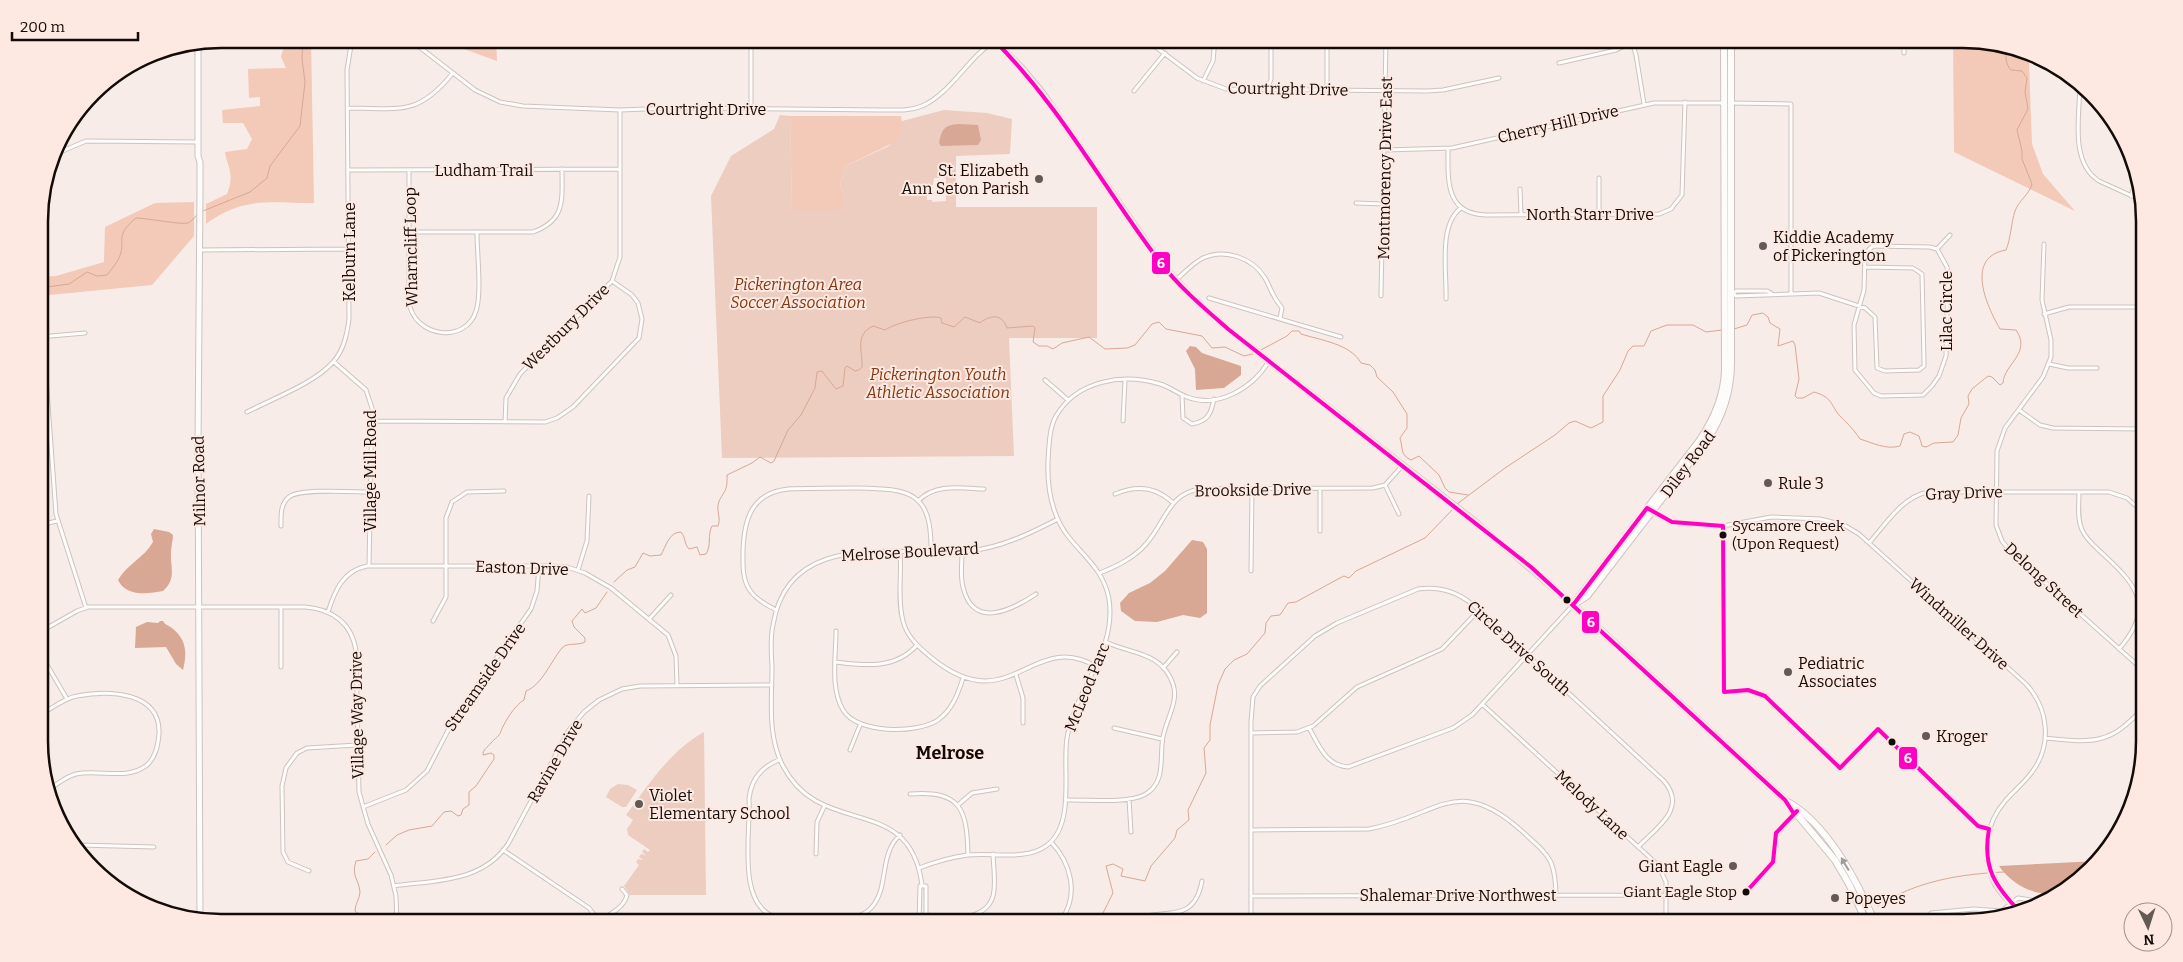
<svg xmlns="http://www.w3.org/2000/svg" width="2183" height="962" font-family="Bitter,serif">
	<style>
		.green { fill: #eccdc0; fill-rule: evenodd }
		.forest { fill: #f3c9b8 }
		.water { fill: #d8a894 }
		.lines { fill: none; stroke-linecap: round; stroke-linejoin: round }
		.stream { stroke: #d8a894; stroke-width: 1 }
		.street-casing { stroke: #ccc3bf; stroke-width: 5 }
		.secondary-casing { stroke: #ccc3bf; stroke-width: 7 }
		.primary-casing { stroke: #ccc3bf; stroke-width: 7 }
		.highway-casing { stroke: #ccc3bf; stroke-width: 8 }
		.street { stroke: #fefcfb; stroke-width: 3 }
		.secondary { stroke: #fefcfb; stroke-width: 5 }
		.primary { stroke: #fefcfb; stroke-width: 5 }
		.highway { stroke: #fefcfb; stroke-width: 6 }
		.bus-1-casing { stroke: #fde9e1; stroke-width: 8 }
		.bus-1 { stroke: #ff00c5; stroke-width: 4 }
		.oneway { fill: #a09c9a }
		.poi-dot { fill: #635a56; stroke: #fde9e1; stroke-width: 2 }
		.bus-dot { fill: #130b08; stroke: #fde9e1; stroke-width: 2 }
		.labels { text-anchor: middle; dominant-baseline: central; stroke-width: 4; stroke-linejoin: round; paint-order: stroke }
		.bus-label { font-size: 15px; fill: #130b08; stroke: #fde9e1; text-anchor: start }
		.street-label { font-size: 16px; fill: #130b08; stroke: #fde9e1 }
		.poi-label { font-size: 16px; fill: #130b08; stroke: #fde9e1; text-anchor: start }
		.park-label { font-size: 16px; font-style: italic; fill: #843710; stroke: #fde9e1 }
		.neighbourhood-label { font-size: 18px; font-weight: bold; fill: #130b08; stroke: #fde9e1 }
		.rim { fill: none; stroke: #130b08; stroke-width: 2.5 }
		.line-badge { stroke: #fde9e1; stroke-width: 2 }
		.badge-label { font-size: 14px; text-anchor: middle; font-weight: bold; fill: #fff }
	</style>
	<rect width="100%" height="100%" fill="#f7ece7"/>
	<path class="green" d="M944,110L987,113L1012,119L1010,154L956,156V207H1097V338H1009L1014,456L722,458L711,196L731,156L774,129L780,115L790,116L792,209L843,202L845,198L840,186L845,166L889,146L902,130V121ZM934,178H945L946,180V201L932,202V200H927V187L933,185Z
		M704,732L706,895H630L624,886L639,865L636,862L638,859L643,860L639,857L641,854L646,855L642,852L644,849L648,852L650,850L628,835L627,829L633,820L626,815C649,784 670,751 704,732Z
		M618,784L628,785L637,790L626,807H622L606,797L610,789Z"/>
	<path class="forest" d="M286,39H311L314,203C269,203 244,196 206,224V204L227,194C235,173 228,170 225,152L247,149L252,139L243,123H223L222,110L260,106V97L249,98L248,69L286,68L281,57Z
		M455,39L496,40L497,61L464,49Z
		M1953,39L2034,54L2029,64L2032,144L2043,174L2075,211L1954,152Z
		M790,116H901C903,127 903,135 895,142L845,166L840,186L845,198L842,207L839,210H792Z
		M194,202V236L152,285L39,296V277L56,276L104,262L105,227L155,203Z"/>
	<path class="water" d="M959,124L978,125L981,140L978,145L941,146L939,143C942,129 944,125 959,124Z
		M1190,346L1196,347L1202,353L1241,366V375L1224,388L1196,390L1195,369L1186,351Z
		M154,529L169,532L173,535C173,541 171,546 171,552C170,568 177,578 163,591C148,594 126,597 118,580C127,564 144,558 153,542L151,534Z
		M1192,540L1203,542L1207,549V613L1200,618L1183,615L1157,622L1135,621L1121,611L1120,603L1129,593L1150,583L1165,571Z
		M160,621H163C165,625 168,625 172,628C187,640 187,653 183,670L176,664L166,647L135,648L136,627L147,622L158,623Z
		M2098,861C2090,869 2082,879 2073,886C2048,904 2014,888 1999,866Z"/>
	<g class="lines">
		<path class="stream" d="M203,211L250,192L267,178L270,166L300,126L305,82L302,59L303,39
			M39,288L69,284L87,272L97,276L107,275C111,270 116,264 119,258C127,240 113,237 136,218C146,218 182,225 188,223C191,222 194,218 197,215
			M1734,329L1747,325L1752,315L1763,313L1768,317L1770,323L1780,329L1778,346L1793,341L1795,345L1799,379L1795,396L1797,398H1803L1814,392C1835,398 1830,407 1842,418C1849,425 1854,430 1860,439C1873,443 1886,450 1900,446L1904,434L1910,432L1919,436L1922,446L1926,447L1934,443L1953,442L1958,435L1961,418L1969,404L1968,396L1972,389L1988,376L1992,377L2000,385L2003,383C2004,364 2032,353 2016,330L2000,329C1986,305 1965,257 2006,250C2011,238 2011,223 2015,211C2019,200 2029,195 2032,184L2022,159V151L2017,130L2028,109L2025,92L2027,78L2022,71L2011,70C2006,65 2004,54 2008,48
			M1259,351L1287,336L1292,331H1299L1301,334C1320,340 1351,344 1361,363L1370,365L1375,370L1377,377L1393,392L1407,414V428L1400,438C1403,448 1400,455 1411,460L1419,456L1439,475L1445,488L1449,492L1468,495
			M1457,504L1505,468L1555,435L1569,423L1575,421L1591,428L1603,422V396L1620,370L1628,351L1633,346H1644L1651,331L1667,325H1693L1706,332L1722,330
			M614,582L627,570L635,567L643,553L650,556L661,555C666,546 669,532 681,532C686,538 684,544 689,549L697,547L700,555L706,554C712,544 707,536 712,526H718C721,518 717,513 718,505C721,492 728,495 727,475L752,463L760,457L771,463L774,461L788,430L801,415L815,388L817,372L822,371L836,389L843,386L845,368L847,366L855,371L859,370L862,367C863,352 854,335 873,326L885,330C895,323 930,314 941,318L942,323L954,327L965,317L980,323C990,315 1002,313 1007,328L1033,326L1035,328L1033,342L1039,346H1047L1053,349L1062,343L1089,337L1105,349L1127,348L1135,345L1152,324L1159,322L1166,329L1202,336L1212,348L1225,347L1244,356L1256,353
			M386,845L397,835L409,830L432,826L444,812L451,811L458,816L461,815L463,809L469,805V792L476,786L494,759V755L491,753L483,755C483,749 487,748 491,743C494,739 500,736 501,731C505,721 515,705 524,700L526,691C542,685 551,661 562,648C567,642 578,646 585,642V638L574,627L572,621L582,609L585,613L596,608L607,592
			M1878,906C1916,881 1960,874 2004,872
			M323,923L327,917L340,923
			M350,923L360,919V915L355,911C355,903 360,899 360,892C359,879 351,877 356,861L368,859L375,852
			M1098,923L1113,893L1106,866L1113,864L1123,869L1121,876L1145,881L1151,866L1175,838L1177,830L1189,820L1188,810L1206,773L1204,748L1210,740V725L1218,685L1225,669L1234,660L1247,654L1265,633L1266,623L1271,616L1280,615L1288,603L1296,602L1338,579L1344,576L1349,578L1356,571L1425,538L1454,508"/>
		<defs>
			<path id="street" d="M409,39L475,90L500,102L523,106L620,110L672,108L883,110C896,110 910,111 922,106C952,93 969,55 998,39
				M1145,39L1197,78L1226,89L1427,91L1443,90L1499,78
				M1327,39V90
				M1631,39L1636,55L1644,104
				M1904,39V53
				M1559,63L1616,50L1633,42
				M1203,81L1213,61L1215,39
				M2080,83C2080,114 2069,162 2099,181L2143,201
				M1267,90L1271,79V39
				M1134,91L1165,53
				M1730,103L1791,104V293
				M348,108C399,108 417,117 452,74
				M751,108V39
				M1448,149C1448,180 1445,214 1486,215L1659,214L1671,209L1682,195L1685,102
				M1385,150L1452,148L1654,103H1724
				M52,160L60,152L86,141L198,142
				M349,170L620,169
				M409,170V302C414,338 466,344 476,311C482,294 477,253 477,233
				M1599,178V214
				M1520,189L1521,214
				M2131,196L2136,182
				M1356,203L1384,204
				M409,232H533C566,220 562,200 562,169
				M2044,244L2042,300L2051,340V357L2043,377L2005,428L1997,451L1996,525L2002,541L2009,550L2144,671
				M1873,246L1930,247L1937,249L1947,267L1948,276L1946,356L1939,376L1932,386L1923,395L1881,396L1874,393L1855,370L1854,325L1864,290L1865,253Z
				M1937,249L1950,235
				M200,250L348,249
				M1176,280C1184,273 1193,263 1203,258C1225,248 1253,258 1265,278C1272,290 1271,295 1282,308L1280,318
				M1771,293L1767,291H1736L1733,294L1736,296L1819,293L1865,308L1875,317L1877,368L1885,371L1919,370L1924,366V361L1922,274L1913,268L1865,267
				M1381,296L1386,39
				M1209,298L1341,337
				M1446,299C1447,272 1438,225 1461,208
				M2044,314L2069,307H2143
				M43,336L56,514L86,608
				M39,337L85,333
				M334,362L366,390L372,408L369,566
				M2049,364L2068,368H2097
				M1045,380L1068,400
				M1182,395L1183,418L1192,424C1208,421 1211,414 1214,399
				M2019,410L2040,425L2053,428L2143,429
				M247,412C272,399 315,383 333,362C344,350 347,334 349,319L347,70L352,39
				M372,421L545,422L557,418L573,407L639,338L642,319L638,303L632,295L612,281
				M1123,421L1125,380
				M505,422L506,398L520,374L612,281L620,257V110
				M1385,485L1399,514
				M2079,492C2079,505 2077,519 2082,530C2087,541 2097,548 2105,556C2139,587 2154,609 2119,649
				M1115,494C1136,485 1156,487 1172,502
				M918,501C935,483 961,488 984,489
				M1651,511L1672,522L1723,526L1771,517L1820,519L1844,525L1859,534L2026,684C2048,708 2053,744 2032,772C2025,782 2015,790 2006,800C1985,824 1980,856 1995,885C2001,896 2012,905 2021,913
				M40,525L57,521
				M281,526C281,516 280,504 289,497C300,488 354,492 370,492
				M1723,526L1724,692L1748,690L1765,696L1840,768
				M1320,531V489
				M1869,543C1886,524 1902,497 1928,492H2109L2127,498L2144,513
				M900,552C902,574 897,599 903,621C907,638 921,649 933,659C1011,721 1032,628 1097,667
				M962,552C962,563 960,576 963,587C973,630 1012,610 1036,594
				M578,570L587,541L589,496
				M1251,571L1252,489
				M1100,573C1117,566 1134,558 1146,544C1165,523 1169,492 1201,489L1373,488L1385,485L1403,465
				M776,610C766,605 755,599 749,589C742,578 743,563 743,551C744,520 751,493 788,489C811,488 834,488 857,488C910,489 932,491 931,552
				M328,612C335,590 343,571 367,566H548L567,567L585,573L611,588L668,635L676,656L677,685
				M650,618L671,595
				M433,621L446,597V518L452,502L467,492L504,491
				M836,631C836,656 830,688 843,710C857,734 917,734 938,720C952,710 958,694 963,678
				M40,632L77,611L88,607H305C332,609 352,623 356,651L359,792L368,824L391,875L396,896L397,923
				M40,653L67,699
				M836,662C866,666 896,669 917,645
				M281,667V608
				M1163,668L1177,652
				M1016,675L1023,698V723
				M1482,704L1658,865L1666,882V923
				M40,715C51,709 64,698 77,696C108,690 161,691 159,734C158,745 156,757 147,765C127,781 99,769 76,774C67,776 58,783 50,789
				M1114,728L1162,739
				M1309,728C1319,745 1325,765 1348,767L1453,728L1472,715L1573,605
				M1251,733L1297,732L1313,726L1357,687L1442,649L1479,610
				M2045,738C2094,743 2110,745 2144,707
				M850,750L860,725
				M779,760C761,767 751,779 749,799C751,832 736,904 775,917C788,921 803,920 817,920C835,919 856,923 871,908C890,888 878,855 900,835
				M910,794C961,790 967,809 968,855
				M1129,799L1131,832
				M1065,800C1086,799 1126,804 1144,795C1167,783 1159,757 1163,737C1168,712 1184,697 1167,672C1153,652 1126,652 1106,642
				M958,805L972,793L997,789
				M363,807L406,790L427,771L455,717L531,609L537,591L539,566
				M1251,830L1369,829C1439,816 1457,772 1523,832C1549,856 1555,858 1556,895
				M1051,842C1071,863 1079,894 1062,919
				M73,843L79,845L154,847
				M503,850L589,908L600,923
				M816,854L817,822L824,807
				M919,868C935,862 951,857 968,855C993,852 1025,861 1046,846C1076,825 1062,769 1067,738C1075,688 1117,652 1109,599C1104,572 1087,559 1071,540C1052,518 1047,489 1048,461C1049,446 1049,429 1056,416C1077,380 1123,373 1160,384C1170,387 1177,393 1187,397C1218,409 1253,388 1269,361
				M309,871L288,862L283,852L282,786L286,768L297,753L307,748L357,745
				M922,885C910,791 821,840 783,766C767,736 772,699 772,666C771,652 770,638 773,625C789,526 901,558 970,551C1002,547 1029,534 1058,519
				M394,886C435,880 482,883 508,844L569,730L584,712L599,700L622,689L640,686L772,685
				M1251,896L1666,895
				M1931,913L1974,909L2002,911L2018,898L2043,902
				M970,916C1002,908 994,881 993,854
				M599,921C610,914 624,908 627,895L622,889
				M919,923L920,886H926V923
				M1135,923C1156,903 1193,930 1202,881
				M1251,923V722L1253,697L1260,686L1315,636L1337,623L1418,589C1439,586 1456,591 1472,604L1664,781C1688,809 1656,828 1638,847"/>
			<path id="secondary" d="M198,43V156L200,162V190L198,445L200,919"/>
			<path id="primary" d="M993,39L1022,68L1042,92L1161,263L1195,300L1228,329L1472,519L1573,605"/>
			<path id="highway" d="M1575,602L1700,440C1714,419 1724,396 1725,371L1724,39
				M1573,605L1587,596L1707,440C1723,416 1731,391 1731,363V39
				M1573,605L1785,800L1835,860L1849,884L1867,923
				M1786,801C1827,823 1857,881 1875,923"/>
		</defs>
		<use href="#street" class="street-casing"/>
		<use href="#secondary" class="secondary-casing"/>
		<use href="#primary" class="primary-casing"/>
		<use href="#highway" class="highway-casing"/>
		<use href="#street" class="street"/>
		<use href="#secondary" class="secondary"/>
		<use href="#primary" class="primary"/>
		<use href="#highway" class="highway"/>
		<defs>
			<path id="bus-1" d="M993,39C1061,107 1103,187 1160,262C1179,287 1204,308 1228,329L1531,567L1785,800L1794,814
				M1573,605L1647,508L1672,522L1723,526L1724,692L1748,690L1765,696L1840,768L1878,729L1978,826L1989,829C1982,868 1995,886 2021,913
				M1746,892L1773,862L1776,833L1797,811"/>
		</defs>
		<use href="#bus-1" class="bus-1-casing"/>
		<use href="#bus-1" class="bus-1"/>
	</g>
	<defs><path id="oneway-solid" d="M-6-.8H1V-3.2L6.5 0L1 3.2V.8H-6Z" transform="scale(1.25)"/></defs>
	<use class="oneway" href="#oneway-solid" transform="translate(1845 864) rotate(-121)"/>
	<g class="poi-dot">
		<circle cx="1039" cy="179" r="5"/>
		<circle cx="1763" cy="246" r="5"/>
		<circle cx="1768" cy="483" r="5"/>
		<circle cx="1788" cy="672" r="5"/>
		<circle cx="1926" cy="736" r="5"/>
		<circle cx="639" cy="804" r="5"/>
		<circle cx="1733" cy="866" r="5"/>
		<circle cx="1835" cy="898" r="5"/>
	</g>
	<g class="bus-dot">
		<circle cx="1723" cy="535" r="4.5"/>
		<circle cx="1567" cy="600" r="4.5"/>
		<circle cx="1892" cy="742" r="4.5"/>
		<circle cx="1746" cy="892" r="4.5"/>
	</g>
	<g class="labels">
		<g class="bus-label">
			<text x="1732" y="526">Sycamore Creek<tspan x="1732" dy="18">(Upon Request)</tspan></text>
			<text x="1737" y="892" text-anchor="end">Giant Eagle Stop</text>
		</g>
		<g class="street-label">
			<text transform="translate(1288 89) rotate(1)">Courtright Drive</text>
			<text x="706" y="109">Courtright Drive</text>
			<text transform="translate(1558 124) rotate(-13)">Cherry Hill Drive</text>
			<text transform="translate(1385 168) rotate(-89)">Montmorency Drive East</text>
			<text x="484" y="170">Ludham Trail</text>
			<text x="1590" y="214">North Starr Drive</text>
			<text transform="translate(411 247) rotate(-91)">Wharncliff Loop</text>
			<text transform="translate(349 252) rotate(-90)">Kelburn Lane</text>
			<text transform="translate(1946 311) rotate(-90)">Lilac Circle</text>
			<text transform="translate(566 327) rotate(-45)">Westbury Drive</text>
			<text transform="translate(1688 464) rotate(-53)">Diley Road</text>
			<text transform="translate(370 471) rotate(-90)">Village Mill Road</text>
			<text transform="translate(199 481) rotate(-91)">Milnor Road</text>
			<text transform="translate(1253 490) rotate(-1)">Brookside Drive</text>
			<text transform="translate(1964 493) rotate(-2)">Gray Drive</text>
			<text transform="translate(910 552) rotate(-3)">Melrose Boulevard</text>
			<text transform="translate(522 568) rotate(2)">Easton Drive</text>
			<text transform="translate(2044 580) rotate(43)">Delong Street</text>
			<text transform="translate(1959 624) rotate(42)">Windmiller Drive</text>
			<text transform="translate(1519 648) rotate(42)">Circle Drive South</text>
			<text transform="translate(485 677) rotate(-55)">Streamside Drive</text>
			<text transform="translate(1087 687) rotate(-68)">McLeod Parc</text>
			<text transform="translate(357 715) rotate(-91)">Village Way Drive</text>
			<text transform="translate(555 761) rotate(-60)">Ravine Drive</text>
			<text transform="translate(1592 805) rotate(43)">Melody Lane</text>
			<text x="1458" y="895">Shalemar Drive Northwest</text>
		</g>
		<g class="poi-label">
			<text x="1029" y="170" text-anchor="end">St. Elizabeth<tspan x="1029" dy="18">Ann Seton Parish</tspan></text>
			<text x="1773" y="237">Kiddie Academy<tspan x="1773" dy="18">of Pickerington</tspan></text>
			<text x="1778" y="483">Rule 3</text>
			<text x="1798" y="663">Pediatric<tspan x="1798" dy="18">Associates</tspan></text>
			<text x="1936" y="736">Kroger</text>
			<text x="649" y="795">Violet<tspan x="649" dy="18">Elementary School</tspan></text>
			<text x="1723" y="866" text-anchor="end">Giant Eagle</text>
			<text x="1845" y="898">Popeyes</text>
		</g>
		<g class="park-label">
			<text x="798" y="284">Pickerington Area<tspan x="798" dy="18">Soccer Association</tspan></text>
			<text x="938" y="374">Pickerington Youth<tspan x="938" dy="18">Athletic Association</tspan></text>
		</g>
		<g class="neighbourhood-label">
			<text x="950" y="753">Melrose</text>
		</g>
	</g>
	<path d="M0 0H2183V962H0ZM221 48H1963A173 173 0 0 1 2136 221V741A173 173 0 0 1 1963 914H221A173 173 0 0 1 48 741V221A173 173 0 0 1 221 48Z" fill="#fde9e1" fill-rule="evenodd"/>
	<path class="rim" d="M221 48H1963A173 173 0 0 1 2136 221V741A173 173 0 0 1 1963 914H221A173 173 0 0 1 48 741V221A173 173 0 0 1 221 48Z"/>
	<g class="line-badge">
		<rect x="1151" y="251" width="20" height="24" rx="5" fill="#ff00c5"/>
		<rect x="1581" y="610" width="19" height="24" rx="5" fill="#ff00c5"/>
		<rect x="1898" y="746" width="20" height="24" rx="5" fill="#ff00c5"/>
	</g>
	<g class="badge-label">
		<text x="1161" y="268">6</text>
		<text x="1591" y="627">6</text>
		<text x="1908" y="763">6</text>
	</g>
	<g transform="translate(2148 927) rotate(176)"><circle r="24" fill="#fde9e1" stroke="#9f908a"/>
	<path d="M0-4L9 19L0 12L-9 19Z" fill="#635a56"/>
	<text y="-8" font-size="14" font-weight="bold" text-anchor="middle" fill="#130b08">N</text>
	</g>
	<path d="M12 32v8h126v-8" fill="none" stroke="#130b08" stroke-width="2.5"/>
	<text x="20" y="32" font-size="15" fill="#130b08" stroke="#fde9e1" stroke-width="4" paint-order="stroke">200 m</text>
</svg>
